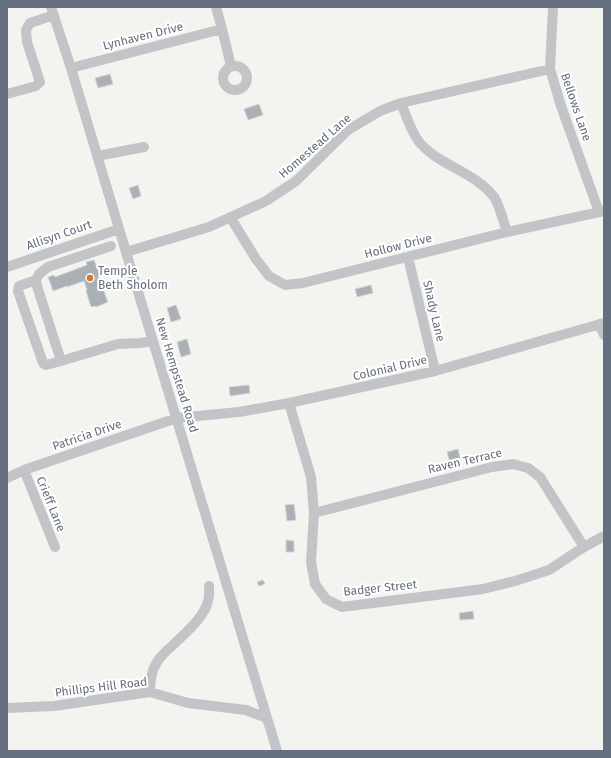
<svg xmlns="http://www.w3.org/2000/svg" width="611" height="758" font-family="'Fira Sans',sans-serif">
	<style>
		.building { fill: #abafb6; stroke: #d5d5d3 }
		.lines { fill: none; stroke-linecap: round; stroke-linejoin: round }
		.minor { stroke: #c2c4c8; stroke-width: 10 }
		.poi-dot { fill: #d7752d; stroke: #fff; stroke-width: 1.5 }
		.labels { text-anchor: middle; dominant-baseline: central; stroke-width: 4; stroke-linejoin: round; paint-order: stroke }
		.street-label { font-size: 12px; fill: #656f7f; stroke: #fff }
		.poi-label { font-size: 12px; fill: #656f7f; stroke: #fff; text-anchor: start }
	</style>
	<rect width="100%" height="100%" fill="#f3f4f0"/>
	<path class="building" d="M110,74L113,84L98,88L95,78Z
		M259,104L263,115L248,120L244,109Z
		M138,185L141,196L133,199L129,188Z
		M94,260L100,275L98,276L108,302L96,307L95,306L91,307L86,291L87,290L84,281L67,287V286L53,291L48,277L54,275L55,277L87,265L86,262Z
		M371,285L373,293L357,297L355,289Z
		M176,305L181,319L171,322L167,308Z
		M187,339L191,354L181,357L177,342Z
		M249,385L250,393L230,396L229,387Z
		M458,449L460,458L449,460L447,452Z
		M294,504L296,520L287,521L285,505Z
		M286,540L294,541V552H286Z
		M263,580L265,584L259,586L257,582Z
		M473,611L474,619L460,620L459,613Z"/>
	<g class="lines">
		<path class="minor" d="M51,7L71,68L126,252L277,751
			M216,7L222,29L231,66
			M553,7L550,69L561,106L599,212
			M223 78a12 12 0 1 1 24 0a12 12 0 1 1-24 0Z
			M71,68L222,29
			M7,94L36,86L40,82L27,42L26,30L30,23L54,15
			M401,103C406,115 412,134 420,143C440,166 475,172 494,197C499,204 504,223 507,232
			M97,156L144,147
			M230,217L256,259L269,276L285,285L303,283L507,232L604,211
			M126,252L209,227L266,201L296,181L348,130L380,111L401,103L550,69
			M408,257L435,371
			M7,267L119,229
			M36,280L19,286L18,291L43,363L46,365L61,361L37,286L36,280L39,274L48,267L111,246
			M599,324L604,335
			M61,361L118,344L140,343L153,341
			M289,403L311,477L314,513L311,562L315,584L326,599L342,607L483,589L515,581L549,570L584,547L604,536
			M24,470L55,547
			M7,478L24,470L177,418L239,412L289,403L435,371L604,323
			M314,513L492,467L513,464L528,468L540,477L584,547
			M150,692C150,682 151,671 157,662C161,656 166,651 172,646C184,634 204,618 208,601C210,596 209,591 209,586
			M7,708L54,706L150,692L188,703L246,710L267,718"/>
	</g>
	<circle class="poi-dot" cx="90" cy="278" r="4"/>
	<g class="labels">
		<g class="street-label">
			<text transform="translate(143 36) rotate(-14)">Lynhaven Drive</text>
			<text transform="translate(576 107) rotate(71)">Bellows Lane</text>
			<text transform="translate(315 146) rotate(-41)">Homestead Lane</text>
			<text transform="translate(59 235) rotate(-19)">Allisyn Court</text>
			<text transform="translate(398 246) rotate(-14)">Hollow Drive</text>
			<text transform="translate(434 311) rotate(77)">Shady Lane</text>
			<text transform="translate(390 368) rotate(-13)">Colonial Drive</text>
			<text transform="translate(177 375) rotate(73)">New Hempstead Road</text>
			<text transform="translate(87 435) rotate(-19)">Patricia Drive</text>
			<text transform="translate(465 461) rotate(-13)">Raven Terrace</text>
			<text transform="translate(51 504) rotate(68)">Crieff Lane</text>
			<text transform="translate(380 588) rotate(-6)">Badger Street</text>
			<text transform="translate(101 687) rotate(-7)">Phillips Hill Road</text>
		</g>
		<g class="poi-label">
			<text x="98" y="271">Temple<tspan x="98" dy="14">Beth Sholom</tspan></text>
		</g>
	</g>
	<rect width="611" height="758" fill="none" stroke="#656f7f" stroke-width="16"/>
</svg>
